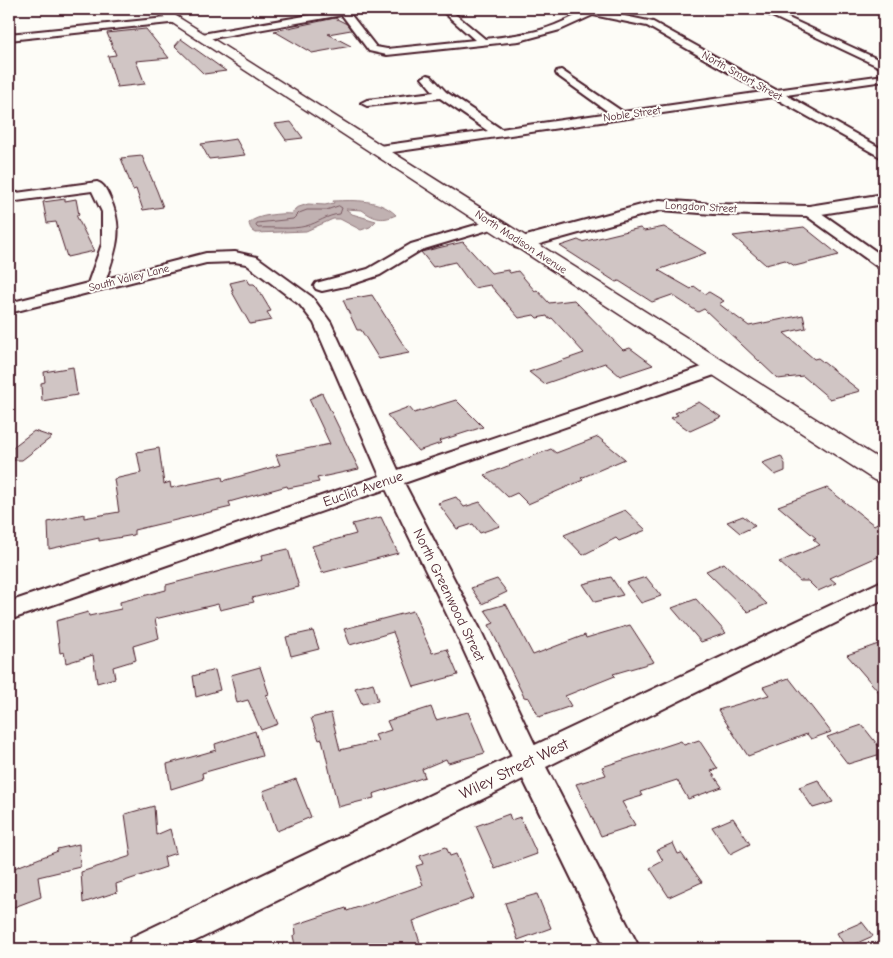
<svg xmlns="http://www.w3.org/2000/svg" width="893" height="958" font-family="'Comic Neue',sans-serif">
	<style>
		.water { fill: #c0b1b1; stroke: #91777b }
		.lines { fill: none; stroke-linecap: round; stroke-linejoin: round }
		.shore { stroke: #795961; stroke-width: 1 }
		.building { fill: #d0c5c4; stroke: #4a1f2b }
		.minor-casing { stroke: #4a1f2b; stroke-width: 4 }
		.tertiary-casing { stroke: #4a1f2b; stroke-width: 4 }
		.secondary-casing { stroke: #4a1f2b; stroke-width: 3 }
		.minor { fill: #fdfcf7; fill-rule: evenodd }
		.tertiary { fill: #fdfcf7; fill-rule: evenodd }
		.secondary { fill: #fdfcf7; fill-rule: evenodd }
		.labels { text-anchor: middle; dominant-baseline: central; stroke-width: 4; stroke-linejoin: round; paint-order: stroke }
		.far-street-label { font-size: 11px; fill: #4a1f2b; stroke: #fdfcf7 }
		.street-label { font-size: 14px; fill: #4a1f2b; stroke: #fdfcf7 }
		.near-street-label { font-size: 16px; fill: #4a1f2b; stroke: #fdfcf7 }
	</style>
	<rect width="100%" height="100%" fill="#fdfcf7"/>
	<filter id="ink" filterUnits="userSpaceOnUse"><feTurbulence type="fractalNoise" baseFrequency=".02" numOctaves="2"/><feDisplacementMap in="SourceGraphic" scale="10" xChannelSelector="R" yChannelSelector="G"/><feConvolveMatrix kernelMatrix="1 2 1 2 8 2 1 2 1" color-interpolation-filters="sRGB"/></filter>
	<g filter="url(#ink)">
		<path class="water" d="M333,201C355,200 380,199 396,215C381,222 373,218 362,210L346,209L352,214L376,221L370,227L361,230L340,219H333L306,231L256,233C251,230 250,228 249,223C256,215 282,213 292,214L296,208L308,204L325,205L334,203Z"/>
		<g class="lines">
			<path class="shore" d="M339,206L342,208L340,214C327,215 318,223 306,226C291,230 274,227 258,228L256,226L257,223L293,219L299,213L307,210H326Z"/>
		</g>
		<path class="building" d="M335,18L347,24L351,30L328,34L351,46L312,53L274,31Z
			M146,29L169,58L136,61L145,84L117,87L108,56L116,55L107,33Z
			M181,39L226,71L204,74L175,46Z
			M291,122L303,138L286,140L275,124Z
			M236,139L245,155L209,159L201,144Z
			M142,156L157,191L163,207L143,210L136,189L133,190L121,158Z
			M65,199V201L76,199L79,215H76L94,251L67,257L56,222L47,223L43,202Z
			M664,227L706,253L658,270L691,289L694,286L705,294L709,292L724,301L719,304L749,326L803,315L806,328L784,333L814,359L818,358L860,391L830,399L803,376L778,379L704,309L698,312L672,295L652,302L619,281L616,282L560,246L578,240L582,242L640,228L644,231Z
			M804,227L839,255L795,266L785,260L766,265L733,236Z
			M463,242L491,273L508,270L510,273L518,271L535,291L537,290L549,303L574,300L623,350L630,348L653,365L620,376L605,363L544,384L529,372L584,353L552,318L549,319L547,316L537,318L534,315L519,318L490,285L474,288L455,262L433,267L421,252Z
			M247,279L250,284H254L256,286L271,311L267,312L272,320L250,324L231,290H233L230,283Z
			M372,295L399,338L409,353L379,359L361,330H357L343,300Z
			M73,367L77,395L42,401L41,383L45,382L44,372Z
			M322,393L359,469L317,478L319,482L288,488L287,486L229,502L231,507L134,530V535L99,541V538L49,549L48,522L84,514V518L119,512L114,479L141,473L137,452L159,448L164,484L170,482L171,488L222,477L223,481L280,465L276,455L330,444L309,399Z
			M456,400L483,427L439,441L441,443L418,451L387,415L409,407L414,413Z
			M699,402L721,417L690,431L671,418L678,415L675,413Z
			M34,431L52,437L22,460H9V450Z
			M598,437L625,459L581,478L583,480L528,504L517,493L508,497L485,475L551,449L556,453Z
			M781,456L785,464V471L775,475L762,463Z
			M827,488L874,525L884,519V554L830,578L836,583L818,591L808,581H800L779,562L820,545L813,539L816,538L778,506Z
			M456,497L464,507L480,502L500,526L480,533L473,524L457,529L438,503Z
			M625,510L646,530L619,541L616,538L583,555L564,535Z
			M743,516L755,526L740,533L727,522Z
			M381,517L398,553L322,573L312,546L356,534L352,524Z
			M288,549L299,587L252,598L254,602L220,610L218,604L155,619L159,638L133,646L136,660L113,667L115,678L97,683L93,655L66,663L64,652L60,653L56,621L88,612L89,616L121,609L120,602L166,590V585L263,560L262,555Z
			M724,563L767,604L748,612L706,571Z
			M611,577L623,595L595,602L583,584Z
			M646,577L661,596L641,603L626,583Z
			M497,579L507,592L482,604L471,588Z
			M696,599L726,633L701,642L672,608Z
			M506,604L533,655L585,635L586,638L630,625L654,662L613,674L615,676L565,696L571,706L539,717L529,698L524,697L489,625L494,623L485,610Z
			M413,611L432,653L447,649L458,675L414,687L393,632L350,645L344,629Z
			M313,631L319,649L291,656L286,637Z
			M884,642V698L847,655Z
			M260,667L269,694L266,695L278,724L261,730L248,700L237,703L231,675Z
			M215,670L220,690L196,697L193,676Z
			M789,678L831,732L811,739L807,734L748,756L718,710L769,695L763,687Z
			M373,683L378,701L362,704L355,688Z
			M431,707L436,720L468,712L485,753L448,763L446,759L422,769L425,777L373,794L374,798L338,807L322,739L319,740L311,718L331,713L340,750L378,741L375,735L391,730L387,721Z
			M862,725L884,753L848,764L827,737Z
			M255,731L262,756L202,773L203,779L171,789L167,764L216,750L215,744Z
			M699,740L718,769L711,771L722,787L688,799L677,780L640,792L642,796L622,802L635,825L601,836L576,784L606,775L602,767L681,741L684,745Z
			M296,779L311,817L277,831L263,791Z
			M818,780L833,802L813,808L799,787Z
			M154,806L156,835L170,829L176,853L164,857L166,867L116,884L117,892L83,903L81,872L131,856L125,814Z
			M509,814L511,820L520,817L537,854L495,869L476,826Z
			M733,818L750,844L730,854L712,827Z
			M673,843L678,854L681,853L702,882L669,897L650,868L663,861L657,850Z
			M79,844L80,867L38,877L41,897L9,909V870L58,851L57,849Z
			M446,847L450,856L456,854L474,898L413,921L422,949H296L293,936L296,934L295,925L346,908L347,911L423,885L416,866L423,864L420,856Z
			M537,894L551,928L518,940L505,903Z
			M862,922L873,936L846,948L837,933Z"/>
		<g class="lines">
			<defs>
				<path id="minor" d="M344,9L347,10L376,47L387,49L475,40L440,9H449L485,39C508,36 533,34 555,25C571,19 585,9 602,9L601,11L653,22L776,90L884,75V81L786,95L884,150V159L773,97L379,154L373,150L379,146L488,131L440,98L367,106L361,103L367,100L434,92L422,78L427,75L431,76L446,92L501,129L610,113L557,75L556,73L557,71L561,70L623,112L763,92L647,26L593,15L560,30L519,41L387,55L369,51L342,15L202,40L197,37L202,34Z
					M757,9H769L884,62V69Z
					M176,17L179,18V22L9,40V34Z
					M97,182C104,184 106,190 109,196C124,228 117,247 106,279L206,253L235,252L257,257L312,297L331,323L398,470L711,364L717,362L723,364L726,368L723,372L404,483L480,629L535,745L884,580V599L546,767L640,949H606L523,779L179,949H127L132,937L512,756L454,629L386,489L9,620V602L380,476L314,323L300,305L246,264L235,262L206,263L9,313V303L88,283L102,244V212L92,191L9,202V194Z
					M809,207L814,208L884,257V269L878,267L804,214L802,211L804,208Z
					M493,220L498,221L500,224L498,227L421,250L380,275L350,285L322,291L316,289L314,286L316,283L368,269L411,244Z"/>
				<path id="tertiary" d="M884,194V204L809,216L713,214L661,210L522,249L515,247L513,243L515,239L660,200L713,204L809,206Z"/>
				<path id="secondary" d="M151,9H165L884,462V483L874,480Z"/>
			</defs>
			<use href="#minor" class="minor-casing"/>
			<use href="#tertiary" class="tertiary-casing"/>
			<use href="#secondary" class="secondary-casing"/>
			<use href="#minor" class="minor"/>
			<use href="#tertiary" class="tertiary"/>
			<use href="#secondary" class="secondary"/>
		</g>
	</g>
	<g class="labels">
		<g class="far-street-label">
			<text transform="translate(742 76) rotate(29)">North Smart Street</text>
			<text transform="translate(632 114) rotate(-8)">Noble Street</text>
			<text transform="translate(701 207) rotate(3)">Longdon Street</text>
			<text transform="translate(521 242) rotate(33)">North Madison Avenue</text>
			<text transform="translate(129 278) rotate(-14)">South Valley Lane</text>
		</g>
		<g class="street-label">
			<text transform="translate(363 489) rotate(-19)">Euclid Avenue</text>
			<text transform="translate(449 595) rotate(64)">North Greenwood Street</text>
		</g>
		<g class="near-street-label">
			<text transform="translate(514 769) rotate(-26)">Wiley Street West</text>
		</g>
	</g>
	<rect width="893" height="958" fill="none" stroke="#fdfcf7" stroke-width="30"/>
	<rect x="15" y="15" width="863" height="928" fill="none" stroke="#4a1f2b" stroke-width="2" filter="url(#ink)"/>
</svg>
